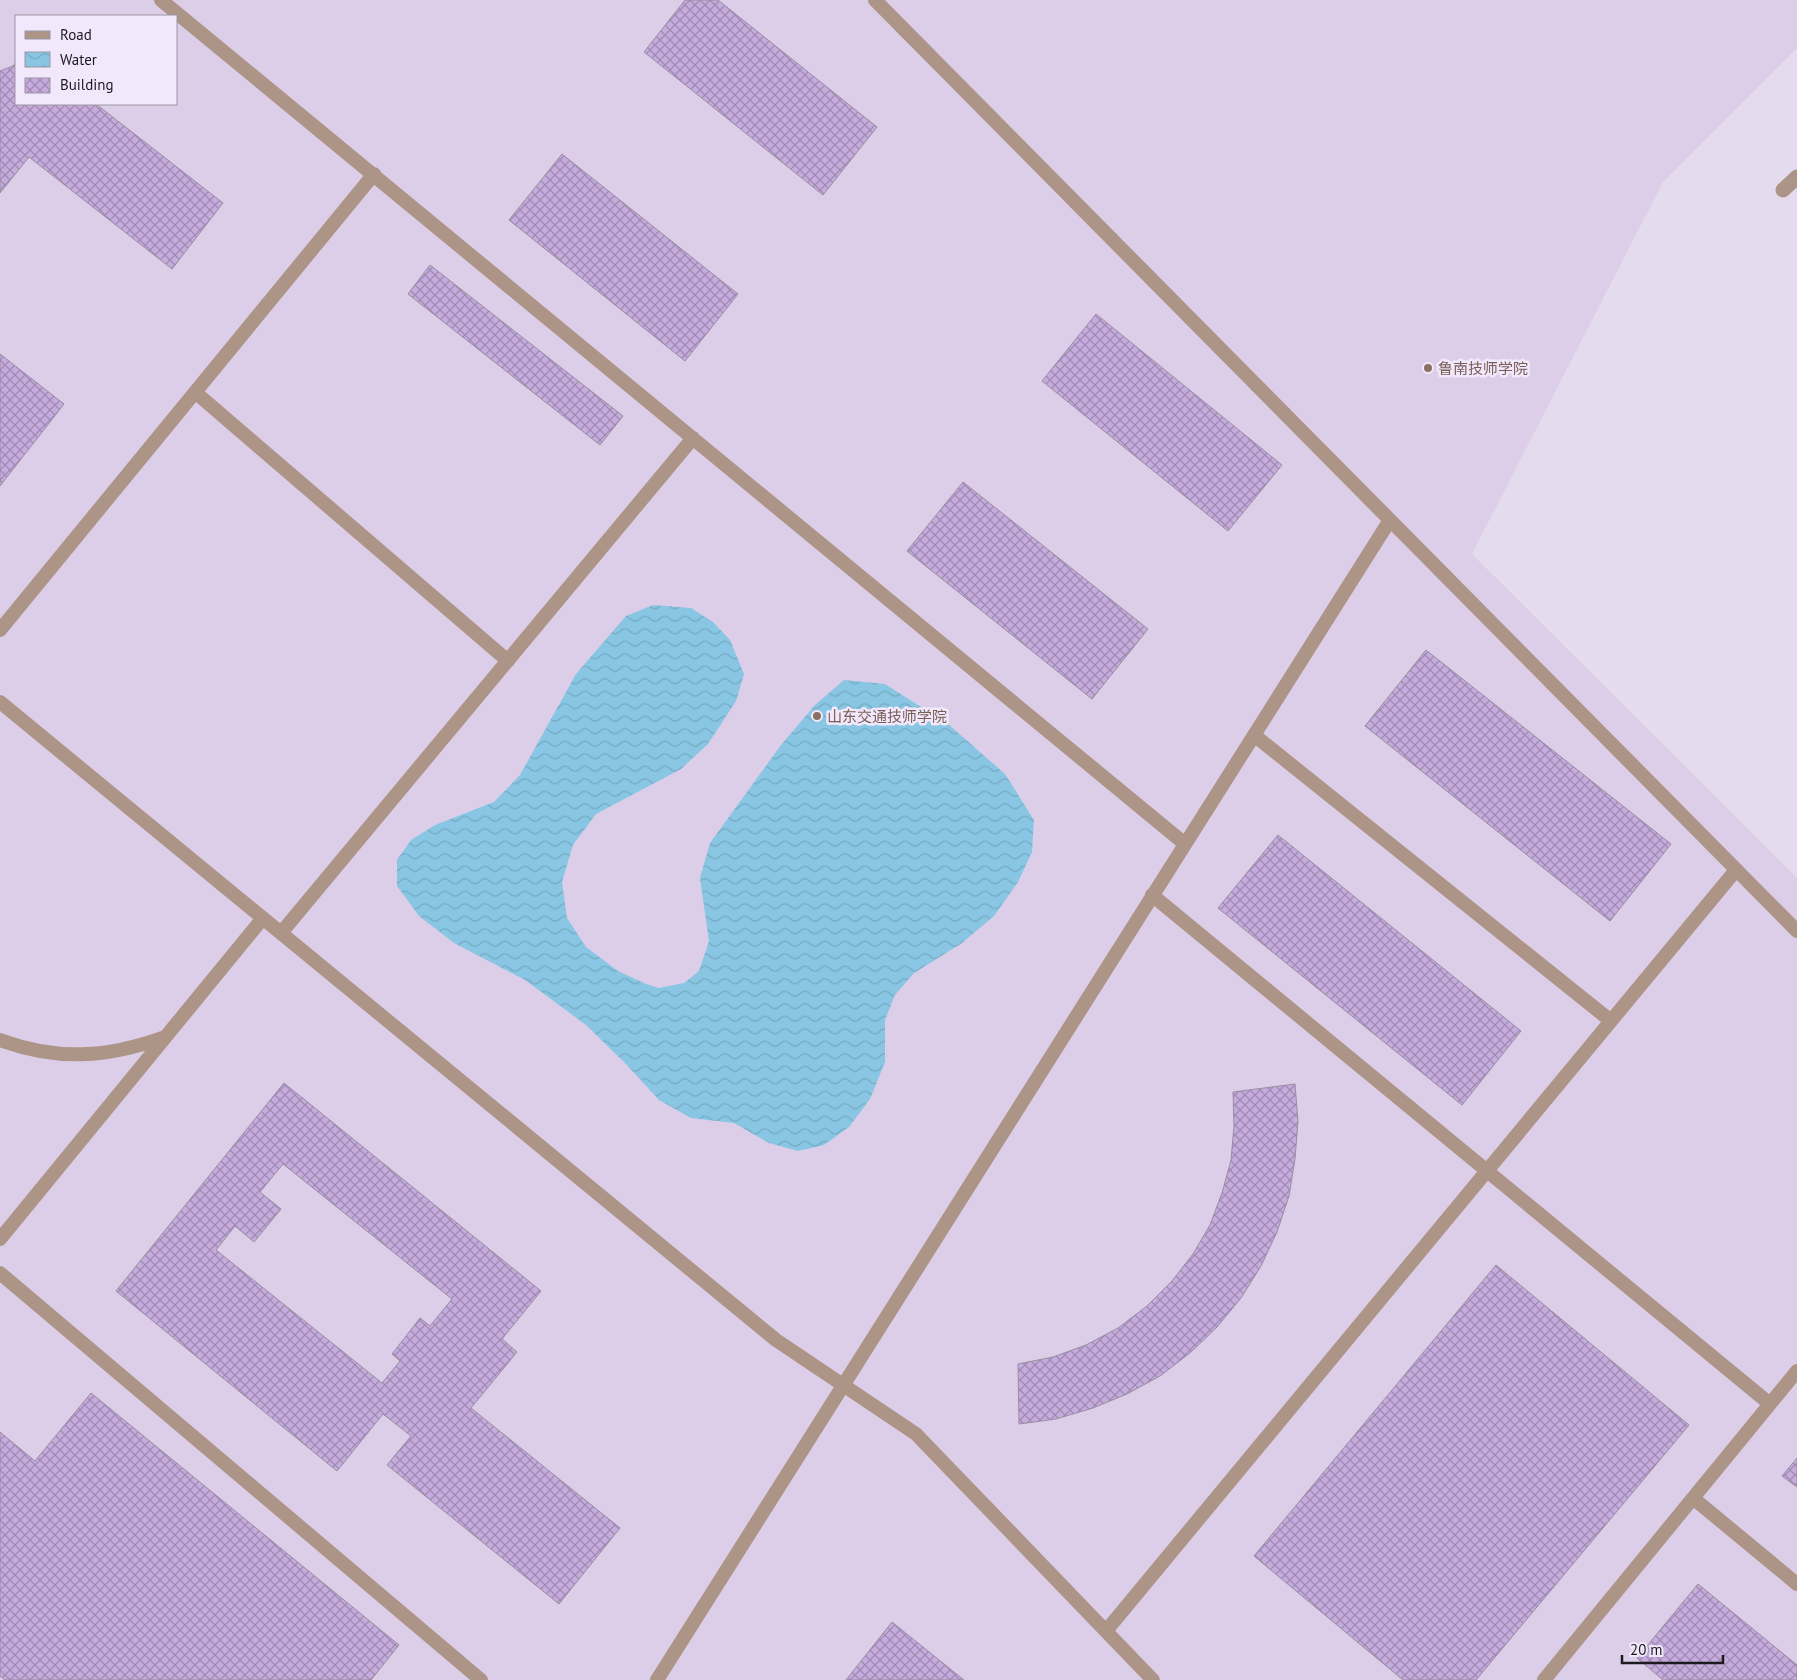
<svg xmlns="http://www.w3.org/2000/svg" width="1797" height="1680" font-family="'PT Sans','Noto Sans SC',sans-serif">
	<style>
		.built { fill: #dccee8; fill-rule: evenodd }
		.water { fill: url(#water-waves) }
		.building { fill: url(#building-cross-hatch); stroke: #988ea1; fill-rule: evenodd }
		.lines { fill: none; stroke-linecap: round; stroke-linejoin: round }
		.lane { stroke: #ac9587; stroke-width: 14 }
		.street { stroke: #ac9587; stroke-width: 15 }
		.education-dot { fill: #8d6e63; stroke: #f2e8fc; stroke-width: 2 }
		.labels { text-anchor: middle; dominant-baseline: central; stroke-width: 5; stroke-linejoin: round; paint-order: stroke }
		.education-label { font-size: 15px; fill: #785e54; stroke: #f2e8fc; text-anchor: start }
	</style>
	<defs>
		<pattern id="water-waves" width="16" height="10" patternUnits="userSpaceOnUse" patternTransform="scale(1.25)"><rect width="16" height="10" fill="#88c6e3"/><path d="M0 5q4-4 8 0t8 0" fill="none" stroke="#75aac2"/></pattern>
		<pattern id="building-cross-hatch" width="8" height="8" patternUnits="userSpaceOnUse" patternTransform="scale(1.25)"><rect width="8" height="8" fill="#c6abdd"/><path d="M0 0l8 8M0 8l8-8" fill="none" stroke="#a08ab3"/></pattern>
	</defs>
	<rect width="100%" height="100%" fill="#e5dbee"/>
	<path class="built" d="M0,0H1797V48L1663,182L1472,554L1797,878V1680H0ZM16,16H176V104H16Z"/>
	<path class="water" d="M653,605L691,608L713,622L730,640L744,674L736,701L708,744L681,769L596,814L573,845L562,882L567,918L586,947L618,971L646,984L659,988L684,983L699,971L709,941L700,878L710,843L781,745L815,705L844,680L885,684L948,724L1005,774L1034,820L1032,852L1018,882L994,916L962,943L914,973L895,995L885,1020V1062L870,1099L849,1127L824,1145L798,1151L769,1143L734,1123L691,1118L659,1100L625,1063L586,1025L525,980L454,943L419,916L397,886V860L411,840L435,825L494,802L520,775L576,674L626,616Z"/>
	<path class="building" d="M685,0H718L877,127L823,195L644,52Z
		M16,62V104H96L223,203L172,269L29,157L0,193V71L13,66Z
		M562,154L738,294L685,361L509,220Z
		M430,265L623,416L600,445L408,294Z
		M1096,314L1282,465L1228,531L1042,381Z
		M0,354L64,404L0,486Z
		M963,482L1148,629L1092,699L907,551Z
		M1426,650L1671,844L1610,921L1365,726Z
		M1278,835L1521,1031L1462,1105L1218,908Z
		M284,1083L541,1291L502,1339L517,1352L471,1408L620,1528L559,1604L387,1465L411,1436L383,1414L337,1471L116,1291ZM283,1164L452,1299L430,1326L420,1318L392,1354L400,1361L382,1383L216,1250L235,1226L254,1242L281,1209L260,1192Z
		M1295,1084L1298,1121L1295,1159L1289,1196L1277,1232L1261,1266L1241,1298L1217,1327L1190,1353L1160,1376L1127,1394L1093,1408L1056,1419L1019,1424L1018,1364L1053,1357L1086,1345L1118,1328L1147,1306L1172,1281L1193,1254L1210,1225L1222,1193L1231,1160L1234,1126L1233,1092Z
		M1496,1265L1689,1425L1476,1680H1403L1254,1556Z
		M91,1393L399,1645L371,1680H5L0,1676V1432L35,1461Z
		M1797,1458V1487L1782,1476Z
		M1698,1584L1797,1665V1680H1663L1637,1658Z
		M892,1622L964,1680H846Z"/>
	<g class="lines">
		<path class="lane" d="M161,0L1185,844
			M875,0L1797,931
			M195,392L508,661
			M0,630L374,174
			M0,702L776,1340L916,1434L1153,1680
			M1254,735L1611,1021
			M1152,895L1770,1404
			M281,933L693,438
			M0,1040C58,1061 107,1058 165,1037
			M0,1239L263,918
			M0,1273L481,1680
			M1693,1498L1797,1584
			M1106,1631L1736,870
			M657,1680L1390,520
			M1544,1680L1797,1371"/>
		<path class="street" d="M1783,190L1797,177"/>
	</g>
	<g class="education-dot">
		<circle cx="1428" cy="368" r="5"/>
		<circle cx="817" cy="716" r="5"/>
	</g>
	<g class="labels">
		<g class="education-label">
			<text x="1438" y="368">鲁南技师学院</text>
			<text x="827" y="716">山东交通技师学院</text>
		</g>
	</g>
	<rect x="15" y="15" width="162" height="90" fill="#f2e8fc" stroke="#9c95a4"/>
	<rect x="25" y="31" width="25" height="8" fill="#ac9587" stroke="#9c95a4"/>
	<text x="60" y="40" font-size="15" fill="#1c191f">Road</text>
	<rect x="25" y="52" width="25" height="15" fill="url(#water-waves)" stroke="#9c95a4"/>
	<text x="60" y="65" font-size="15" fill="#1c191f">Water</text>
	<rect x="25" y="78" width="25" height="15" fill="url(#building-cross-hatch)" stroke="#9c95a4"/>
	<text x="60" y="90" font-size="15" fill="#1c191f">Building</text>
	<path d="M1622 1655v8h101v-8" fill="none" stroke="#1c191f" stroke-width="2.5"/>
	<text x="1630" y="1655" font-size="15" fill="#1c191f" stroke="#f2e8fc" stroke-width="4" paint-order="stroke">20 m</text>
</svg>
